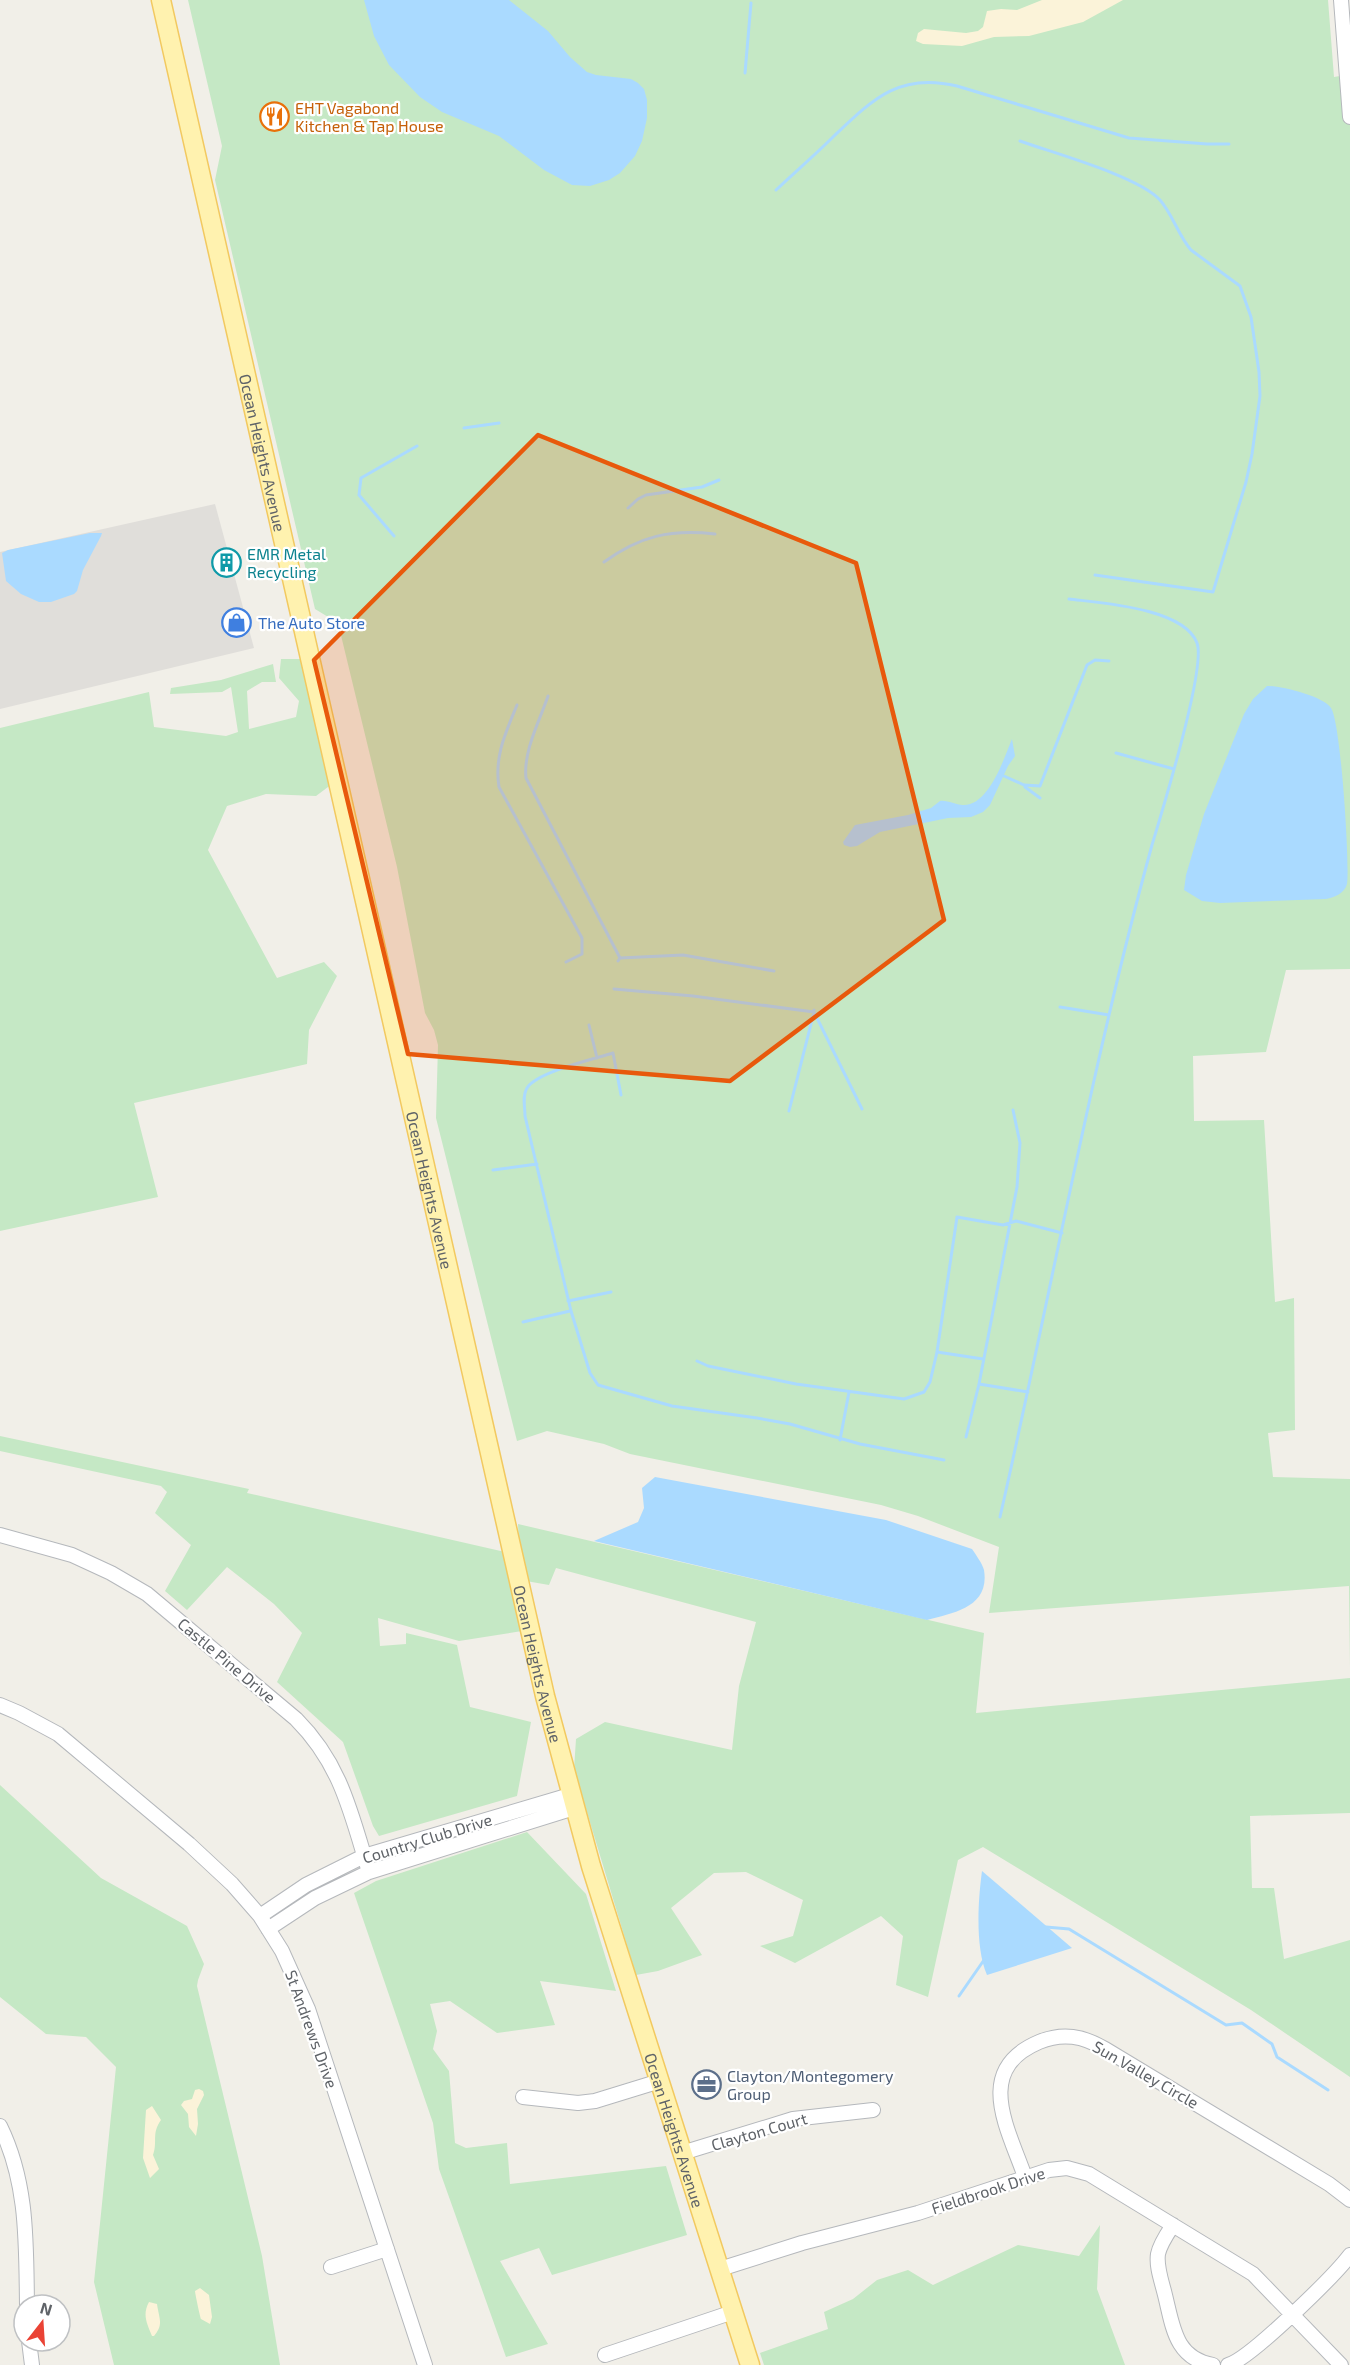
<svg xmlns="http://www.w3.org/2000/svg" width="1350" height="2365" font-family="'Exo 2',sans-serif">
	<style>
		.industrial { fill: #e0deda }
		.green { fill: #c5e8c5 }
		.sand { fill: #fbf3d9 }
		.water { fill: #aadaff }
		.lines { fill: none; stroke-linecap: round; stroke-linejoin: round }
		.stream { stroke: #aadaff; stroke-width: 3 }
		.minor-casing { stroke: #b5b8bc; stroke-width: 16 }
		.major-casing { stroke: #f2c960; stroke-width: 21 }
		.minor { stroke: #fff; stroke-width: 14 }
		.major { stroke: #fff2af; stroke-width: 18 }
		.marked { fill: #e8590c; fill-opacity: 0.2; stroke: #e8590c; stroke-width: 4.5; stroke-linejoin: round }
		.labels { text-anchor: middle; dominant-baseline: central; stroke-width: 4.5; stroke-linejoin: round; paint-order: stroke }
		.food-label { font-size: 16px; fill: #c56008; stroke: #fff; text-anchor: start }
		.street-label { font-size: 16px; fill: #5f6368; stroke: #fff }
		.culture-label { font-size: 16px; fill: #0d838f; stroke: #fff; text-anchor: start }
		.shop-label { font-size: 16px; fill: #366cbe; stroke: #fff; text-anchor: start }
		.service-label { font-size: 16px; fill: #4e5e75; stroke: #fff; text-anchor: start }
	</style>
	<rect width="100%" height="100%" fill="#f1efe8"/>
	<path class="industrial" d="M215,504L254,648L0,709V552Z"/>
	<path class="green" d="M188,0H1328L1334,77L1346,75L1342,18H1350V969L1286,970L1266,1052L1193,1056L1194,1121L1264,1120L1275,1302L1294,1298L1295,1430L1268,1433L1273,1477L1350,1479V1668L1349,1586L989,1613L999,1547L918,1516L881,1505L630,1454L604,1444L547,1431L517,1441L436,1118L438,1045L434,1030L425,1013L397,867L338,623L315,609L215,180L222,146Z
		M281,659H303L332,784L316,796L266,794L227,806L208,850L277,978L324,962L337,976L309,1030L307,1064L134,1103L158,1197L0,1231V728L149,692L154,727L226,736L238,732L231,687L222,692L170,694L171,688L221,680L273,664L276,682H262L247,691L249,729L296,717L299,701L279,678Z
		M0,1436L249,1489L247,1493L505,1552L522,1631L459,1641L378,1618L380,1646L406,1644V1633L457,1645L470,1707L531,1722L517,1796L379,1836L373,1826L343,1742L277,1682L302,1633L274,1604L227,1567L187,1610L165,1591L191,1545L155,1513L167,1492L161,1486L0,1451Z
		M518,1524L984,1633L976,1713L1350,1678V1813L1250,1816L1252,1888H1274L1284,1959L1350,1940V2077L1251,2010L983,1847L958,1860L928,1997L896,1985L903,1936L881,1916L795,1963L760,1946L793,1936L803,1900L746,1872L714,1873L671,1908L702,1955L658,1971L636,1975L574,1769L576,1739L605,1722L732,1750L739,1686L756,1622L556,1568L549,1585L526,1581L519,1548Z
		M0,1785L101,1878L187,1926L204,1964L198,1980L197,1986L262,2256L280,2365H114L94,2282L116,2067L86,2037L46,2034L0,1997Z
		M527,1832L586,1894L616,1991L540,1981L555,2025L497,2033L450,2001L430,2004L437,2031L433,2049L449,2071L455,2143L466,2148L507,2143L510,2184L666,2166L687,2235L552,2275L539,2248L500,2261L548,2344L506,2357L439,2169L433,2123L354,1893L376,1881Z
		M1100,2225L1097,2289L1125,2365H764L760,2353L828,2329L824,2312L853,2299L877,2280L908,2270L933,2285L1018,2245L1079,2256Z"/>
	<path class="sand" d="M1042,0H1123L1083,22L1029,36L994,37L962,46L923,44L916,41L918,33L924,29L966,33L978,31L983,27L987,11L1001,9L1017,10Z
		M199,2089L203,2091L204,2095L197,2109L198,2124L196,2136L189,2127L188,2114L181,2105L184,2101L192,2099L195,2090Z
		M152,2106L161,2120C151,2134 158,2141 153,2155L159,2169L150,2178L143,2158L146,2110Z
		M200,2288L209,2295L212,2317L210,2324L201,2319C200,2317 195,2293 195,2291Z
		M149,2302L157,2304C159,2319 164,2324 154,2336H152C147,2323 142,2315 149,2302Z"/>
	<path class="water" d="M364,0H509L548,31L570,57L587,72L596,75L631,79L638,83L644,89L647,100V118L642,141L635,156L620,173L609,180L590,186L572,185L544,170L499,136L442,112L420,97L389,65L374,36Z
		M90,533H102L101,536L83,570L77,591L74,594L51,602H39L21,594L6,581L2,553L8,550Z
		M1267,686C1281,686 1323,696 1331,708C1341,722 1350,867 1347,884C1344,894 1335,897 1326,899L1220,903L1202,901L1184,890L1186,875L1204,814L1244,714L1253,699Z
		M1012,739L1015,756L1008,766L990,805L983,812L971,817L948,818L880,832L857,846L850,847L844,845L843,842L855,825L908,815L931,808L940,801C948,800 955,805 963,805C989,806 1004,758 1012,739Z
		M655,1477L886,1520L972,1549C976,1555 982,1563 984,1570C990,1607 954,1613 927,1620L594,1541L638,1522L644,1508L642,1488Z
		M982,1871L1072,1948L987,1975C975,1947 978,1901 982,1871Z"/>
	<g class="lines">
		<path class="stream" d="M745,73L751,3
			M1020,141C1053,153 1138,176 1160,200C1173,215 1178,235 1191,250L1240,286L1251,317L1259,372L1260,396L1252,454L1246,482L1213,592L1095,575
			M776,190C795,172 815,155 833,137C873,99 899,72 957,86L1129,138L1207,144H1229
			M464,428L499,423
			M628,508L638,499L646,495L702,487L719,480
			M394,536L359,495L361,478L417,446
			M604,562C640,536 670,529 715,534
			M548,696C540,720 523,751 526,778L620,958
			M517,705C506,732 494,756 499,787L582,938V954L566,962
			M1116,753L1174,769
			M1004,776L1024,785L1040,786L1087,665L1095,660L1109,661
			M1025,787L1040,798
			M618,961L620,958L683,955L774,971
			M614,989L693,996L814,1012V1010
			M1060,1007L1109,1015
			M814,1012L862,1109
			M589,1025L597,1058
			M621,1095L613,1053C594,1059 537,1072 527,1088C522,1096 525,1107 525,1116L571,1311L590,1373L598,1385L672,1406L757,1418L790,1424L860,1444L944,1460
			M789,1111L814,1012
			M493,1170L537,1164
			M568,1301L611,1292
			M523,1322L570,1311
			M937,1352L983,1359
			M697,1361L708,1366L796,1384L904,1399L924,1392L930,1382L937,1352L957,1217L1003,1225L1016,1221L1062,1233
			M979,1384L1028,1392
			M966,1437L979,1384L1017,1187L1020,1143L1013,1110
			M840,1440L849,1392
			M1000,1517C1051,1293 1091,1067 1152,845C1162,812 1206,667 1197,643C1184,608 1101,603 1069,599
			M1046,1927L1069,1929L1226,2025L1242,2023L1272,2044L1277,2057L1328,2090
			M959,1996L984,1960"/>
		<defs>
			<path id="minor" d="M1341,0L1350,117
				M0,1535L72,1555L111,1573L147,1594L296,1719C341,1764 351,1813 369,1872
				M0,1705L19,1713L58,1734L189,1844L232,1884L260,1916L282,1951L308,2009L425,2365
				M260,1916L306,1885L364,1856L570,1795
				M268,1929L315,1898L369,1872L574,1808
				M523,2097L578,2103L595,2101L660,2081
				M0,2126C28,2183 26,2243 27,2305
				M682,2153L793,2119L873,2110
				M1025,2177C1008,2128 973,2070 1039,2042C1063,2032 1083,2036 1105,2049L1329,2184L1350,2200
				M1173,2225C1167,2234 1160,2244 1158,2254C1156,2267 1162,2282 1165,2295C1173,2327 1175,2358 1213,2365
				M331,2267L387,2249
				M720,2269L802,2243L918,2213L1049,2170L1067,2168L1089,2174L1253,2274L1341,2365
				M29,2341L32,2365
				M605,2355L733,2312
				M1228,2365C1250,2359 1334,2276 1350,2255"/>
			<g id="major">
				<path id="s1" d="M161,0L545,1696L591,1866L750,2365"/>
			</g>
		</defs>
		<use href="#minor" class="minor-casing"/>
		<use href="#major" class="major-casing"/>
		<use href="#minor" class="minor"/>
		<use href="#major" class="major"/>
	</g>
	<path class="marked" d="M538,435L856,563L944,920L730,1081L408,1054L314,660Z"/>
	<defs>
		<symbol id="restaurant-ring" viewBox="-11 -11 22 22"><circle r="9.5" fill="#fff" stroke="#e8710a" stroke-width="1.5"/><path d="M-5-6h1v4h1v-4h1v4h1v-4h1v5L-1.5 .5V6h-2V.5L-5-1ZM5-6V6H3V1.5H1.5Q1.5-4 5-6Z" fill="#e8710a"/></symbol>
		<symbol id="building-ring" viewBox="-11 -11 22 22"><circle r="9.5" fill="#fff" stroke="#0f9aa8" stroke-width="1.5"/><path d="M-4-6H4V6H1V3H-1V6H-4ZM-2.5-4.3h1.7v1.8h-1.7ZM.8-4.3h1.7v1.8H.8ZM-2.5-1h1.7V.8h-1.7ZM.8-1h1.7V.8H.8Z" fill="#0f9aa8"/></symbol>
		<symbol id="shop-ring" viewBox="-11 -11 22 22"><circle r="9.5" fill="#fff" stroke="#3f7fe0" stroke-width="1.5"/><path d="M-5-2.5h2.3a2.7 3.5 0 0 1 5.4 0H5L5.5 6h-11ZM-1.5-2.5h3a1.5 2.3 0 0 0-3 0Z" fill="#3f7fe0"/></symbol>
		<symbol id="office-ring" viewBox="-11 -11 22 22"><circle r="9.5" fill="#fff" stroke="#5c6f8a" stroke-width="1.5"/><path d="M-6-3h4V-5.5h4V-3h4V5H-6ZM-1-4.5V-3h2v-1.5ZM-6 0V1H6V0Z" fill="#5c6f8a"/></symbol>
	</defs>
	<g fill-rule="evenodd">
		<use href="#restaurant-ring" x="258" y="100" width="33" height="33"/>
		<use href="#building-ring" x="210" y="546" width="33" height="33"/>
		<use href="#shop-ring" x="220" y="606" width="33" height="33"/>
		<use href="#office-ring" x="690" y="2068" width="33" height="33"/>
	</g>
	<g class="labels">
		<g class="food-label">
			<text x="295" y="107">EHT Vagabond<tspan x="295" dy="18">Kitchen &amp; Tap House</tspan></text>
		</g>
		<g class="street-label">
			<text stroke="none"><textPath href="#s1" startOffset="464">Ocean Heights Avenue</textPath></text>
			<text stroke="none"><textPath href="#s1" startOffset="1220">Ocean Heights Avenue</textPath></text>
			<text transform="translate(227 1660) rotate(40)">Castle Pine Drive</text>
			<text stroke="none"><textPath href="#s1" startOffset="1706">Ocean Heights Avenue</textPath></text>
			<text transform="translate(427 1838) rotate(-17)">Country Club Drive</text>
			<text transform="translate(312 2029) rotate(70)">St Andrews Drive</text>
			<text transform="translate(1146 2074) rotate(30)">Sun Valley Circle</text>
			<text stroke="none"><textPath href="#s1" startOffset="2192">Ocean Heights Avenue</textPath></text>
			<text transform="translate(759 2131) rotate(-16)">Clayton Court</text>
			<text transform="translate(988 2190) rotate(-18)">Fieldbrook Drive</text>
		</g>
		<g class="culture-label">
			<text x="247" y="553">EMR Metal<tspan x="247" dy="18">Recycling</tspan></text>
		</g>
		<g class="shop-label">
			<text x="258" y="622">The Auto Store</text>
		</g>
		<g class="service-label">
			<text x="727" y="2075">Clayton/Montegomery<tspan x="727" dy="18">Group</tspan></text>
		</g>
	</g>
	<g transform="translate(42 2323) rotate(17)"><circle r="28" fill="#ffffff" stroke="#bfc1c3" stroke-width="1.5"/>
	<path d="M0-4.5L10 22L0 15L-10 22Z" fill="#ea4335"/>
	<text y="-9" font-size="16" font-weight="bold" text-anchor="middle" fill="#5f6368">N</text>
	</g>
</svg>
